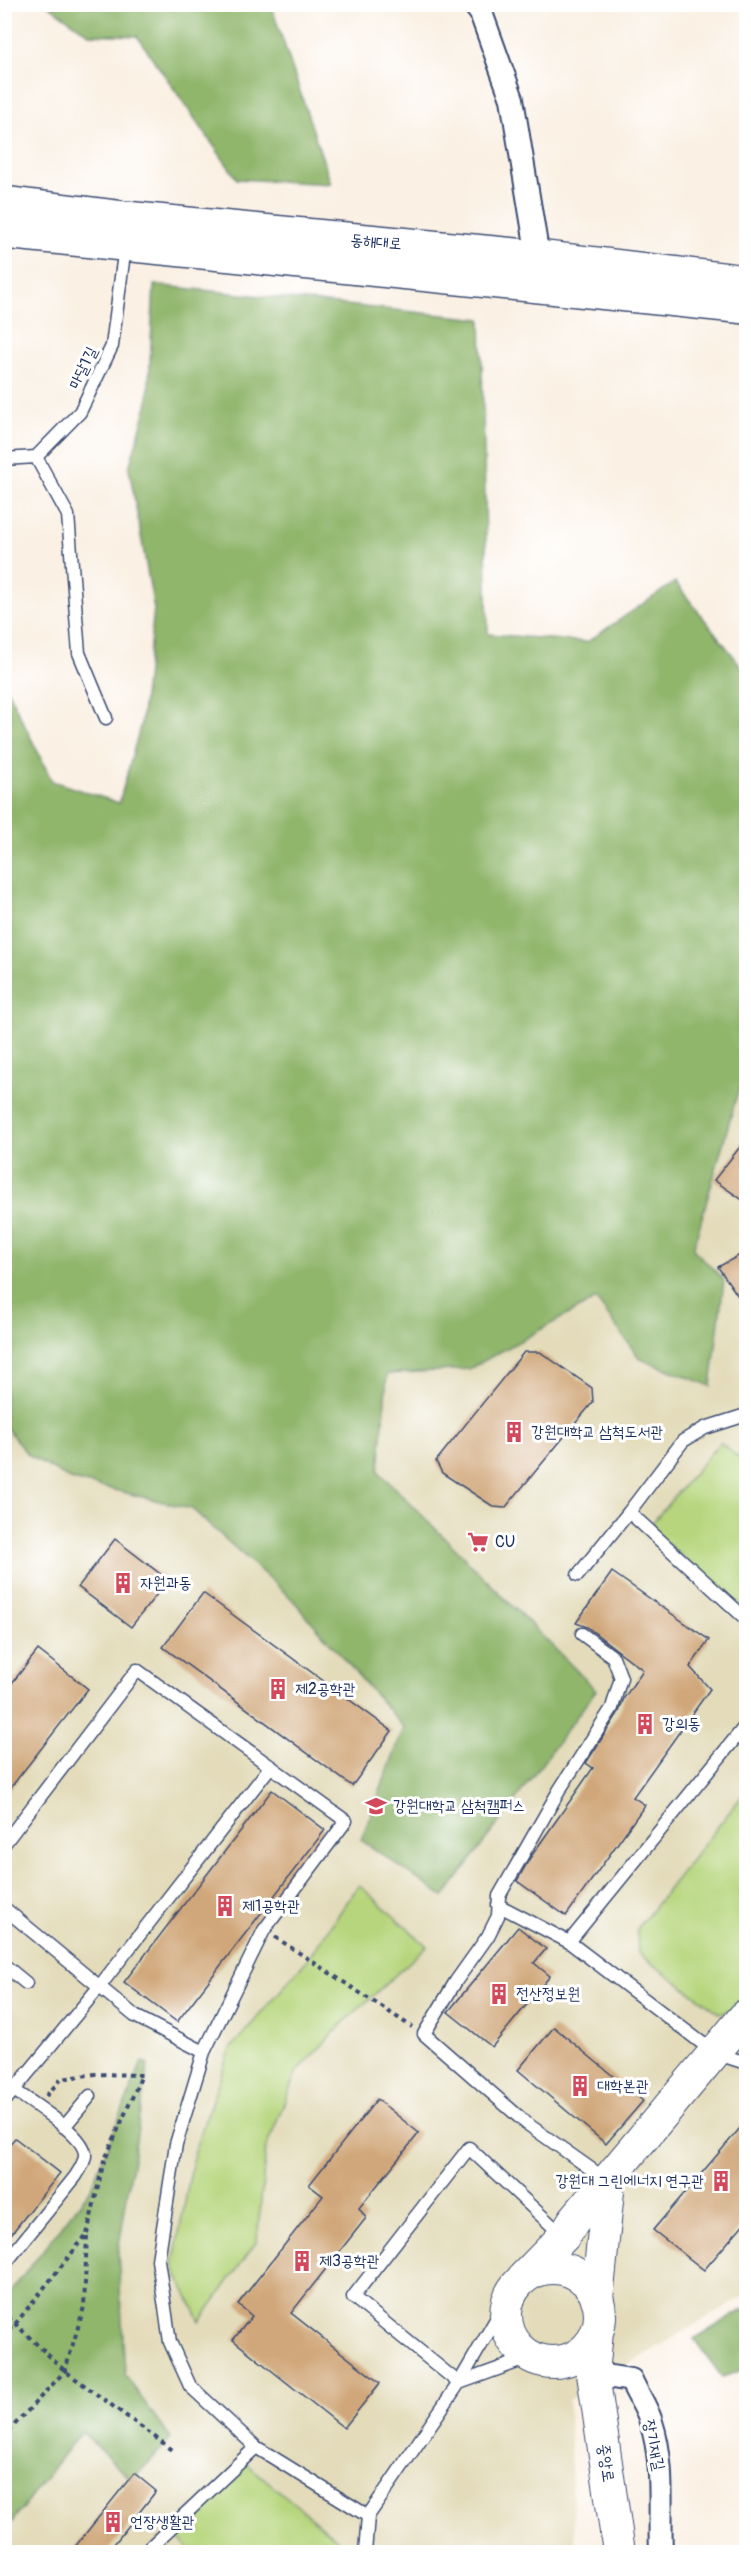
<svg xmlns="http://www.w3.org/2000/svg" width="751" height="2557" font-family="Pangolin,'Poor Story',sans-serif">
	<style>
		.built { fill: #e3dbba }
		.green { fill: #b6d57c; stroke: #68826d; stroke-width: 1.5 }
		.forest { fill: #90b66c; stroke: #567265; stroke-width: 1.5 }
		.building { fill: #d0a77a }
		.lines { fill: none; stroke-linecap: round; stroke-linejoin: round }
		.lane-casing { stroke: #3c4c72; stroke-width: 15 }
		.street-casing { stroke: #3c4c72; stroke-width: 26 }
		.secondary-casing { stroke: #3c4c72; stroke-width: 34 }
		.primary-casing { stroke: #3c4c72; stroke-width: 36 }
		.path { stroke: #3c4c72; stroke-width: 4; stroke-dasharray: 4.5 4.5; stroke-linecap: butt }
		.lane { stroke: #fff; stroke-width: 12 }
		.street { stroke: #fff; stroke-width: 22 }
		.secondary { stroke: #fff; stroke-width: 32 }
		.primary { stroke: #fff; stroke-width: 33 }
		.labels { text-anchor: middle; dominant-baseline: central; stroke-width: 6; stroke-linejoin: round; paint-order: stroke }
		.street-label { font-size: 16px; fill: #1b2f5e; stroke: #fff }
		.poi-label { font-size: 16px; fill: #1b2f5e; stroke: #fff; text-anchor: start }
	</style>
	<rect width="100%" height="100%" fill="#fff"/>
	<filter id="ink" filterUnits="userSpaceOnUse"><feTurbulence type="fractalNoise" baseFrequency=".0167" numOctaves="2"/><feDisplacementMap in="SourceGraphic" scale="12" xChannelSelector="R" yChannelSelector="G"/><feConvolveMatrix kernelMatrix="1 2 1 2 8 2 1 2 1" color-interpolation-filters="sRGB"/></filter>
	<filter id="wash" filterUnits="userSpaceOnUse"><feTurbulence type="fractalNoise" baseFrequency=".008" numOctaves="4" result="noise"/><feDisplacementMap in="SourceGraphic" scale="24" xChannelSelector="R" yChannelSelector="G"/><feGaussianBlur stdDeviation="1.35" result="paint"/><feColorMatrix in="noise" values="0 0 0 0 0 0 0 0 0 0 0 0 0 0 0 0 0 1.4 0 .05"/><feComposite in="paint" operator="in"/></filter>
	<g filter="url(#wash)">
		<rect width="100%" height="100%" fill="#faf0e3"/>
		<path class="built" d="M746,994V2295L568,2400L575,2552H5L4,1318Z"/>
		<path class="green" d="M720,1442L746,1464V1610L648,1528Z
			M746,1791V1996L740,2004L721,2014L638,1953L637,1929Z
			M359,1885L427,1946L341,2025L296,2073L266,2148L257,2241L200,2322L173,2265L195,2149L230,2049L307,1960Z
			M247,2464L338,2540L339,2552H193L175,2537Z"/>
		<path class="forest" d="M48,5H271L331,184L237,179L137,36L89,34Z
			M154,285L481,319L488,634L587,642L675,582L746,672V1084L738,1091L693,1249L724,1280L711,1386L640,1359L596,1299L469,1369L387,1374L379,1472L596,1690L444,1897L361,1840L404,1728L292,1599L192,1509L69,1479L27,1454L5,1426V685L52,781L119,803L141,724L154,609L129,468L148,402Z
			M142,2062L148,2065L118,2252L125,2375L171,2439L132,2480L81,2431L5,2531V2299L90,2190Z
			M746,2308V2369L722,2377L694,2339Z"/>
		<g id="blocks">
			<path class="building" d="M747,1138V1203L714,1180Z
				M747,1251V1309L718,1267Z
				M524,1352H540L592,1388L593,1402L505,1508L494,1507L442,1473L436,1461Z
				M115,1539L168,1580L131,1627L78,1587Z
				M612,1572L709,1640L690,1667L710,1689L633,1797L645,1805L566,1916L517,1881L530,1858L593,1768L586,1763L619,1712L624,1698L643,1670L587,1627L576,1623Z
				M203,1593L392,1731L352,1786L163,1647Z
				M38,1650L88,1689L4,1796V1693Z
				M272,1790L325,1830L177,2022L124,1982Z
				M518,1927L546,1949L534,1963L550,1976L492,2047L448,2012Z
				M554,2027L643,2101L606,2144L518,2070Z
				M377,2099L419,2133L359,2208L366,2218L291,2313L380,2383L344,2428L233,2340L252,2316L238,2304L323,2196L309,2185Z
				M747,2120V2220L704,2270L653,2230Z
				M15,2138L60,2173L4,2243V2150Z
				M134,2473L156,2491L149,2500L107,2553H70Z"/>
		</g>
	</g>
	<g filter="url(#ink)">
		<use href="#blocks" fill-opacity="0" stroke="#3c4c72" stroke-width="1.5"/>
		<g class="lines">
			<defs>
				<path id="lane" d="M36,457L68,515L79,653L106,718
					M4,459L36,457L80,412L112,346L125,246
					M746,1415L705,1428L683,1441L629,1512L746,1619
					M578,1575L629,1512
					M582,1634L613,1657L621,1678L612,1708L560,1789L499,1896L498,1916L488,1936L456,1981L424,2034L526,2123L608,2181
					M746,1725L569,1942L715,2053L746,2063
					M4,1844L137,1670L346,1821L264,1930L204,2052L176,2144L158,2260L170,2342L190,2386L256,2447L368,2516
					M498,1905L569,1942
					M4,1908L135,2016L204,2052
					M4,1965L26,1983
					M4,2102L99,1987L271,1766
					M64,2127L90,2096
					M4,2265L75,2177C79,2171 84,2164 85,2156C87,2136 30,2102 14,2090
					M459,2383L353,2297L469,2148L563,2236
					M459,2383L531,2357
					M145,2552L256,2447
					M365,2552L368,2516L459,2383L513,2290"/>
				<path id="street" d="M474,4L481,13L512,99L538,257
					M593,2374L631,2380C637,2394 647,2408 651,2422C665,2464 659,2510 661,2552"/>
				<path id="secondary" d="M506 2315a47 47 0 1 1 94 0a47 47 0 1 1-94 0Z
					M523,2278L564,2236L574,2220L746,2015
					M597,2299L609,2181
					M597,2331L593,2374L619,2552"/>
				<path id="primary" d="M4,203L125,218L538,257L746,282
					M4,232L746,307"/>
			</defs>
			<use href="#lane" class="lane-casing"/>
			<use href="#street" class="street-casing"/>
			<use href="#secondary" class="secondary-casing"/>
			<use href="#primary" class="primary-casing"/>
			<path class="path" d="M275,1937L412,2027
				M46,2096L61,2079L95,2074L142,2075L106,2157
				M87,2234L105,2156
				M8,2317L65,2371L174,2451
				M4,2338L87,2234L84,2307L65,2371L4,2436"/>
			<use href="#lane" class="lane"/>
			<use href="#street" class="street"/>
			<use href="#secondary" class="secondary"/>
			<use href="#primary" class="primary"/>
		</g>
	</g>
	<defs>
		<symbol id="building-bare" viewBox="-9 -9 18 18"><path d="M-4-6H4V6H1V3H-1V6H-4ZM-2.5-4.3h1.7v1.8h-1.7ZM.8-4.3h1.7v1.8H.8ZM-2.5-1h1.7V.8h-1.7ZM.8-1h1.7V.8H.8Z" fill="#d1495b" stroke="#fff" stroke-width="2.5" paint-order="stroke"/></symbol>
		<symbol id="supermarket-bare" viewBox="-9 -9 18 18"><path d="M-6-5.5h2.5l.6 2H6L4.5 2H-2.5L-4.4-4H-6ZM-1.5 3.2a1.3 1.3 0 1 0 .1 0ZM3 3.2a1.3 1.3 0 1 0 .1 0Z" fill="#d1495b" stroke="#fff" stroke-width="2.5" paint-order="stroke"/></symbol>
		<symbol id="university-bare" viewBox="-9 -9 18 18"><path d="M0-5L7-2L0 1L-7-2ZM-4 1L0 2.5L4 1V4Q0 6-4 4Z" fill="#d1495b" stroke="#fff" stroke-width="2.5" paint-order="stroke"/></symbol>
	</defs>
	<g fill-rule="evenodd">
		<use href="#building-bare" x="499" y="1417" width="30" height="30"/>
		<use href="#supermarket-bare" x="463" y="1527" width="30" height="30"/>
		<use href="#building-bare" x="108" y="1568" width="30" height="30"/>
		<use href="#building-bare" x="263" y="1674" width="30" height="30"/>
		<use href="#building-bare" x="630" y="1709" width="30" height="30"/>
		<use href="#university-bare" x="361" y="1791" width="30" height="30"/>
		<use href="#building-bare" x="210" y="1891" width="30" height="30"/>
		<use href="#building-bare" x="484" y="1979" width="30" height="30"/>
		<use href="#building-bare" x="565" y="2071" width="30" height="30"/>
		<use href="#building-bare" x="706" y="2166" width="30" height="30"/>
		<use href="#building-bare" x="287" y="2246" width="30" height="30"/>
		<use href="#building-bare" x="98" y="2507" width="30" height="30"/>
	</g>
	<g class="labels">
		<g class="street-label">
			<text transform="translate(376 242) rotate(5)">동해대로</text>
			<text transform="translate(83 368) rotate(-64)">마달1길</text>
			<text transform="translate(654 2445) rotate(78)">장기재길</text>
			<text transform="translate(606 2463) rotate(82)">중앙로</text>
		</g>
		<g class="poi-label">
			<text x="531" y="1432">강원대학교 삼척도서관</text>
			<text x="495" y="1542">CU</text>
			<text x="140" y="1583">자원과동</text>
			<text x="295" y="1689">제2공학관</text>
			<text x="662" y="1724">강의동</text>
			<text x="393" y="1806">강원대학교 삼척캠퍼스</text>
			<text x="242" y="1906">제1공학관</text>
			<text x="516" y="1994">전산정보원</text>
			<text x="597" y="2086">대학본관</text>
			<text x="704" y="2181" text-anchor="end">강원대 그린에너지 연구관</text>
			<text x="319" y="2261">제3공학관</text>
			<text x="130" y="2522">언장생활관</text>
		</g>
	</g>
	<rect width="751" height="2557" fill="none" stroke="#fff" stroke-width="24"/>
</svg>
